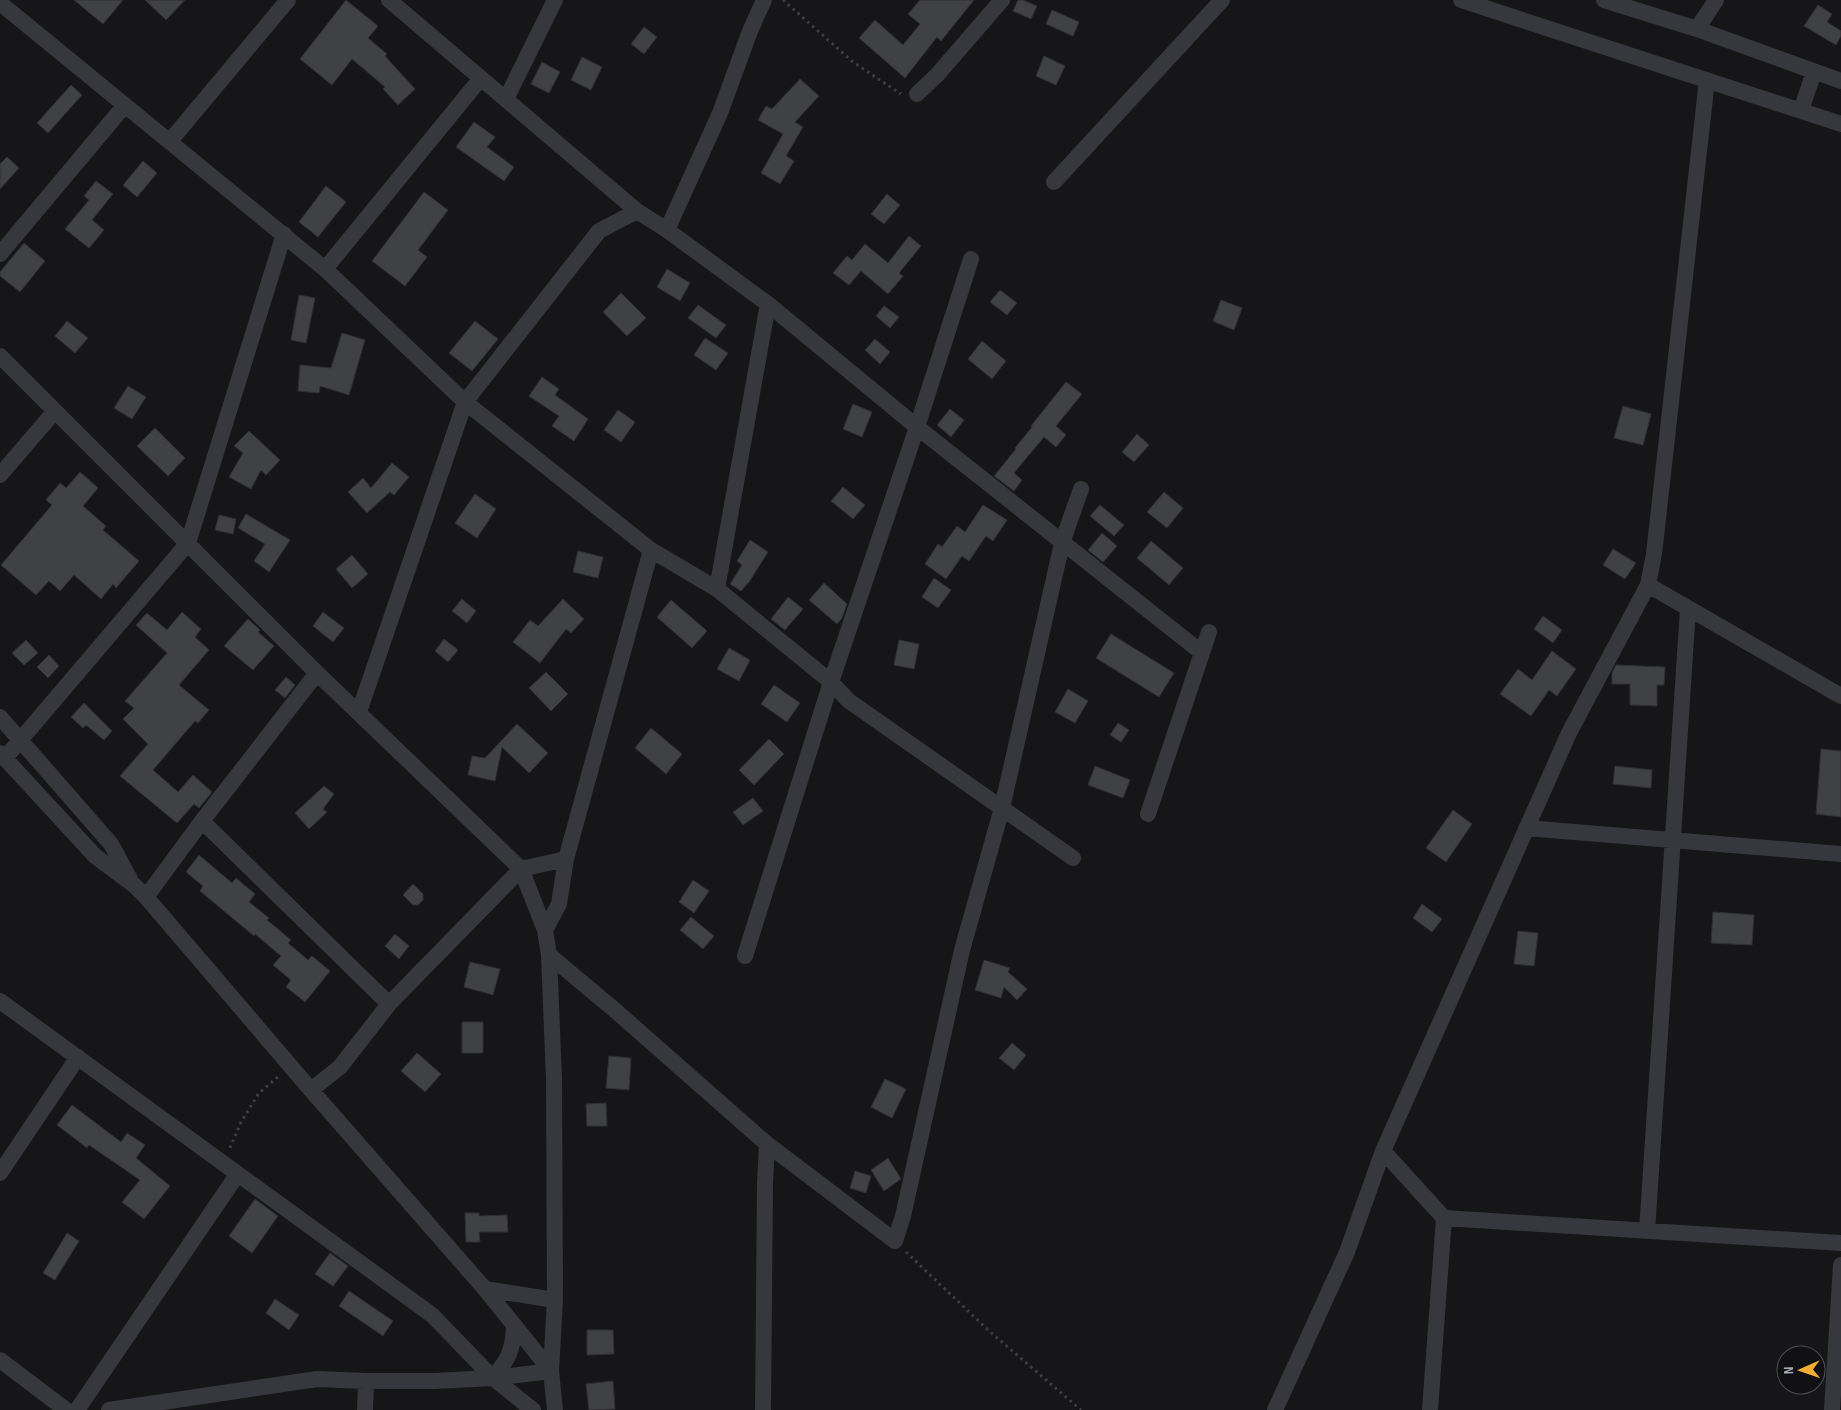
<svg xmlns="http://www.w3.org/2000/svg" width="1841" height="1410" font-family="'Sofia Sans Condensed',sans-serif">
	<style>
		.building { fill: #404145; stroke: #303034 }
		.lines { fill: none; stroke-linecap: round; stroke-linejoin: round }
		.path { stroke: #3d3f44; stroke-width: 3; stroke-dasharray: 2.5 4; stroke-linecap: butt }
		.minor { stroke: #37383d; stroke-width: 16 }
	</style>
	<rect width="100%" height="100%" fill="#161618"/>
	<path class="building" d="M74,0H123L103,24Z
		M145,0H185L166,20Z
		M346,0L378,26L368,38L387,54L385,56L415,89L398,105L383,89L385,87L352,59L332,85L300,59Z
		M920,0H974L941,41L937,37L905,78L859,38L875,20L903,45L920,24L908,14Z
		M1018,0H1023L1037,6L1031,19L1013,11Z
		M1818,5L1832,14L1827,22L1841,31V36L1836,45L1804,26Z
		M1052,10L1079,22L1073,36L1046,24Z
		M644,27L657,37L644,54L631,44Z
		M1044,56L1065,66L1056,85L1036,76Z
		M582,57L602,67L591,90L571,80Z
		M542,62L560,72L549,93L531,84Z
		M800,79L819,96L795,122L803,127L786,156L794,161L780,184L761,173L783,134L758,120L766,106L772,109Z
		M71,85L82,95L48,133L37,123Z
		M474,122L495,137L487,147L514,167L504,181L456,147Z
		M7,157L19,168L0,189V164Z
		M143,161L157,173L137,197L123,185Z
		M96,181L113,194L92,220L104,230L89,248L65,229L89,200L84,196Z
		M326,186L346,202L318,237L299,222Z
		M424,192L448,210L418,250L427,257L405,286L372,261Z
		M887,194L900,205L884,224L871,214Z
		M909,236L921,246L899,273L903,276L888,294L861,271L849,285L833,273L847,256L852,260L865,244L888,263Z
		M24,243L45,261L20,292L0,276V272Z
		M667,269L690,283L680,301L657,287Z
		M1000,290L1017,303L1007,315L990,302Z
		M621,293L646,318L627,336L603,312Z
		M299,295L315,298L306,343L291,340Z
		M1221,300L1242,308L1234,330L1213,321Z
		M698,305L726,325L716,338L688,318Z
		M884,306L899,317L890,328L876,316Z
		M67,321L88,338L75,353L55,336Z
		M475,321L498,339L472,371L449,353Z
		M342,333L365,340L349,395L320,386L319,393L298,391L300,365L331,368Z
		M705,338L728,353L716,370L694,355Z
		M875,339L890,352L880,364L865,350Z
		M982,341L1006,361L992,379L968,359Z
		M542,377L559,389L555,395L588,419L574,441L552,426L559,416L529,396Z
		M1066,382L1082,394L1056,426L1066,435L1056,447L1044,437L1014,473L1022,480L1014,491L994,476L1016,449L1015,448L1032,427L1031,426Z
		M128,386L146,397L132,419L114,408Z
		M853,404L872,412L862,437L843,429Z
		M1623,406L1651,414L1643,445L1614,438Z
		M950,409L964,420L951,437L937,425Z
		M618,410L635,422L621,442L604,430Z
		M155,428L185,458L168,476L137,446Z
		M249,431L280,460L266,475L261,470L251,489L229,477L243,453L234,446Z
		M1137,434L1149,445L1134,462L1122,452Z
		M392,463L409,477L394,495L390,492L367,513L348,492L363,478L371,488Z
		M80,472L98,488L83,506L106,526L103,530L139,561L116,588L113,584L101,599L74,575L60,591L49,581L36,595L1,565L52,505L46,500L60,483L66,488Z
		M843,487L865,505L853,519L831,501Z
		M1164,492L1183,508L1167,528L1147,512Z
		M475,494L496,509L477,538L455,523Z
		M983,505L1007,520L993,541L986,536L969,561L962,556L946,579L925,564L938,544L942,547L957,526L965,532Z
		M1100,505L1124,525L1114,536L1090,516Z
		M246,514L290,540L269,572L254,561L265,544L238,528Z
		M219,515L236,519L233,534L215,530Z
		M1102,533L1117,546L1103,562L1088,550Z
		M750,540L768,552L749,582L741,591L730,584L742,565L737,561Z
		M1151,541L1183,568L1169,585L1137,558Z
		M1613,549L1636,563L1625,579L1603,565Z
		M578,551L603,557L598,578L573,572Z
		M352,555L368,574L352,588L336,569Z
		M934,578L951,590L938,608L922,597Z
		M824,583L847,604L842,618L837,624L809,600Z
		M788,597L803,609L785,630L771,619Z
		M462,599L476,611L467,623L452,611Z
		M563,599L584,619L571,633L566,629L540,663L513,642L530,620L538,626Z
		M671,600L707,631L692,648L657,617Z
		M182,612L201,629L195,637L209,650L179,685L209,710L198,723L195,721L153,770L178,792L193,775L212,792L199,808L194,804L177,823L120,776L148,744L123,719L134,708L125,701L167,653L136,625L147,613L167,630Z
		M323,612L344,628L333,642L313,626Z
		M1543,616L1562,630L1553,643L1534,629Z
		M248,619L260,630L258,632L274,646L253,670L224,646Z
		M1111,634L1174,673L1159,697L1096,658Z
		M444,639L458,650L448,662L435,651Z
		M26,640L38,653L24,665L12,653Z
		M899,640L919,644L914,669L894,665Z
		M729,648L750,660L739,681L717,669Z
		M1552,651L1576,669L1557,696L1549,690L1531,716L1500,694L1518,669L1532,680Z
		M49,655L59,666L48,678L37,667Z
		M1616,665L1665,667L1664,685H1657V706L1630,705V684H1612V673Z
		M546,672L568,694L551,711L529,688Z
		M286,677L295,685L285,698L275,690Z
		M774,685L800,703L787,722L761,704Z
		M1068,689L1088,701L1075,723L1055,712Z
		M84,703L112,731L104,740L86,725L83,728L71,717Z
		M1118,723L1129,730L1121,742L1110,735Z
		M517,724L548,753L529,773L502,747L495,781L468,775L472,756L485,758Z
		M651,728L682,754L666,774L635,748Z
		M769,739L784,754L754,785L739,770Z
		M1821,749L1841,751V817L1816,814Z
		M1095,766L1130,780L1123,798L1088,785Z
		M1615,766L1652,770L1651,788L1613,784Z
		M324,786L334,794L323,809L327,812L309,829L295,813Z
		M753,798L763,811L743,825L733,812Z
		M1453,810L1472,824L1446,862L1426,848Z
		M199,855L232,883L236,878L255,894L249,902L269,918L267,920L291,940L288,943L308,960L312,956L330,971L305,1002L286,987L291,980L273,965L281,956L255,934L254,936L200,891L203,886L186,872Z
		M693,880L709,891L694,913L679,902Z
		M413,884L423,894V900L418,905H413L403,895Z
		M1422,904L1442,919L1432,932L1413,918Z
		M1713,912L1754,915L1752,945L1711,943Z
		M691,917L714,936L703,949L680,930Z
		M1518,931L1538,933L1534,966L1514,964Z
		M395,934L409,946L399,959L385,946Z
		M984,960L1010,968L1008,972L1027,989L1017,1000L1004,987L1001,998L975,990Z
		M470,962L500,969L493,995L464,987Z
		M462,1022H483V1053H462Z
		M1012,1043L1026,1055L1014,1070L999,1058Z
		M417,1053L441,1074L425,1092L401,1071Z
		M609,1056L631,1058L629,1090L606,1088Z
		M885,1079L906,1089L892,1118L871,1107Z
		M606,1103L607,1126H587L586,1104Z
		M72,1105L121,1142L127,1133L145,1145L136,1158L170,1186L144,1219L122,1202L140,1180L89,1145L87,1148L57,1125Z
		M888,1158L901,1179L884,1191L871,1170Z
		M855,1171L871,1176L866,1193L850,1188Z
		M255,1199L278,1216L252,1253L229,1236Z
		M465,1213H479V1216L507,1215L508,1232H479L480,1242H466Z
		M67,1233L79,1241L55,1280L43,1273Z
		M330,1253L348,1266L333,1286L315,1274Z
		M349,1291L393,1321L383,1336L339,1306Z
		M275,1299L299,1315L289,1330L266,1313Z
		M587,1330H613L614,1354L587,1355Z
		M613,1381L615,1409L589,1410L586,1384Z"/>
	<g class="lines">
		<path class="path" d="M783,0L853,62L901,94
			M230,1148L241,1122L259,1093L279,1076
			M906,1252L988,1330L1081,1410"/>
		<path class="minor" d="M389,0L637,211L667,230L768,304L917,427L1201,652
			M1461,0L1841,124
			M1604,0L1697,29L1841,81
			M0,3L325,269L465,402L651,550L717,589L831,682L849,701L1073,858
			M1697,29L1716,0
			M917,94L937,75L1002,0
			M506,99L555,0
			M1801,110L1814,72
			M170,141L288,0
			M1054,182L1222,0
			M667,230L720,113L750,31L764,0
			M0,254L125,105
			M325,269L481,78
			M0,356L317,673L521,869L545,930L549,955L617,1012L767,1144L895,1241L903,1216L962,950L1002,808L1062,543L1081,489
			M0,475L55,411
			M1648,585L1841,696
			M717,589L768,304
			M359,712L465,402L599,231L637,211
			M0,717L111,844L130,879
			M0,753L95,856L134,885L146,897L311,1090L340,1067L389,1004L521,869L566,859
			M5,758L188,543L284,234
			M1148,814L1209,632
			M202,821L389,1004
			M1526,828L1841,854
			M146,897L202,821L317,673
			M545,930L559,904L566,859L651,550
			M549,955L554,1079L555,1300L551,1371L555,1410
			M745,956L831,682L917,427L971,259
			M0,1001L432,1315L493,1378L533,1410
			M311,1090L485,1289L551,1371
			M1383,1151L1444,1218L1841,1243
			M0,1173L78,1057
			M1647,1231L1688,609
			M485,1289L555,1300
			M0,1360L66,1410
			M493,1378C509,1358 513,1351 514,1325
			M77,1410L237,1175
			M109,1410L317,1379L366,1381H435L493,1378L551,1371
			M365,1410L366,1381
			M763,1410L765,1184L767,1144
			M1275,1410L1347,1252L1383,1151L1569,733L1648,585L1654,554L1707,80
			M1430,1410L1444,1218
			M1832,1410L1841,1265"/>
	</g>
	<g transform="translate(1801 1370) rotate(268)"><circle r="24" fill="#111113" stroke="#4d4f55"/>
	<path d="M0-4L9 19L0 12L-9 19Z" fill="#f2b134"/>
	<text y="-8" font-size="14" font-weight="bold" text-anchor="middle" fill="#a8adb8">N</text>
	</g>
</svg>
